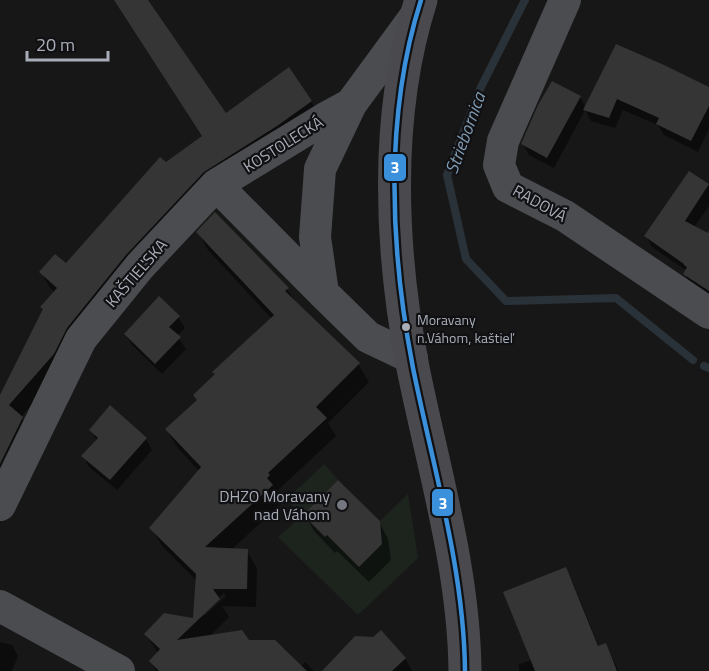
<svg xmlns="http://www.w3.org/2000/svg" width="709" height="671" font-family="'Titillium Web',sans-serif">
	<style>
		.green { fill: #1d241e }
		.shadow { fill: #0007; fill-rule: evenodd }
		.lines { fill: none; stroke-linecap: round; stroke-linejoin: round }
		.stream { stroke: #2a3239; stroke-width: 8 }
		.building { fill: #353536 }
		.street { stroke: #4b4c50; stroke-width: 32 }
		.secondary { stroke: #4a4a4e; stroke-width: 33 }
		.bus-1-casing { stroke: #111113; stroke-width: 9 }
		.bus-1 { stroke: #3a90db; stroke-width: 4.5 }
		.bus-dot { fill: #a8adb8; stroke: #111113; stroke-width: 2 }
		.poi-dot { fill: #757880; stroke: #111113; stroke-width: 2 }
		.labels { text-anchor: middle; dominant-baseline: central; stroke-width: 4.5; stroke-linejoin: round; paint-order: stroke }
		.bus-label { font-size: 14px; fill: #a8adb8; stroke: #111113; text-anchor: start }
		.street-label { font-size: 16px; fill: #a8adb8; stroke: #111113 }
		.poi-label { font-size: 16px; fill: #a8adb8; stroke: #111113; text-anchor: end }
		.water-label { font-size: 18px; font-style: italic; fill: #7f9bb3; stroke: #111113 }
		.line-badge { stroke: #111113; stroke-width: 2 }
		.badge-label { font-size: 16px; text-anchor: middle; font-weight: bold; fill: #fff }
	</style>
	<rect width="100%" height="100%" fill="#171717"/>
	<path class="green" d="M324,464L338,480L303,515L325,537L332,531L359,567L382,544L380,521L408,494L418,558L358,615L278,537L303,515L286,500Z"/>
	<path class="shadow" d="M115,0H147L225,115L311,101L320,117L211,188L62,369L21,417L31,434L0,497V399L55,292L50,288L41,272L66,265L166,164L203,137Z
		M616,46L709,88V129L698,152L664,135L658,125L623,110L615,128L591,121L585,110L554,168L529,155L523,144L580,97L586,108Z
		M690,173L709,187V206L694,227L709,235V297L691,285L685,274L687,271L652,247L646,236Z
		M215,214L287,289L296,303L358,364L369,382L328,423L336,436L277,491L279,494L277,495L282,503L231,550L247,551L257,568L256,607L222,606L229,617L209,637L248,642L301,667L305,662L314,671H156L151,661L158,653L146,634L195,620L197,581L162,546L151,528L199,471L177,447L167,430L198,401L272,319L208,250L198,232ZM224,593L226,596L204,616V612Z
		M178,317L185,328L177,336L186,349L162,374L132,345L125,334Z
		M91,430L146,439L152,450L117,490L89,467L83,456L97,441Z
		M305,515L379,522L388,539L391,560L369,582L337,551L335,553L314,531Z
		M565,569L574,585L599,647L605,645L619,671H519V664L532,660Z
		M0,642L12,645L18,656L12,671H0Z
		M405,658L412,671H324Z"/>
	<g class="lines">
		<path class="stream" d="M525,0L481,87L447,175L466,259L506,301L616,298L693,360
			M704,366L709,368"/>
	</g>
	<path class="building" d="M114,0H148L226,113L289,67L312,101L277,126L204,172L126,255L67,328L54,354L9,405L23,417L0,464V395L43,309L40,307L57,288L39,272L55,254L66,263L160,157L166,162L202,136Z
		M616,44L664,65L709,87V106L691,141L656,124L659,118L617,99L609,118L583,110Z
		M552,81L581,96L547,158L521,144L538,105Z
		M689,171L709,184L685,221L708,233L709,230V291L683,274L687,267L684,265V264L644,236Z
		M215,212L289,288L285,291L360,363L316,407L327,418L268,473L270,475L267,478L273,485L205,547L248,549L247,589H213L220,599L177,640L242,630L249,640H275L307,671H159L149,661L160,649L144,634L164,613L193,618L196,574L149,528L201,467L165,429L197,400L193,395L215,374L212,372L274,315L196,232Z
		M159,296L180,316L169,327L181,337L155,364L124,334Z
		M110,405L147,438L110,480L81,456L98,438L89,430Z
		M338,480L380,521L382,544L359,567L327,535L325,537L303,515Z
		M566,567L598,646L606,643L617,671H535L503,592Z
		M381,630L406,658L392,671H322L355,636L373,637Z"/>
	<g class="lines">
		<path class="street" d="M565,0L503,141L499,165L508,187L565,216L709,313
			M351,104L320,169L315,237L323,293L368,337L412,358
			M216,185L323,293
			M0,505L81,339L140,266L216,185L329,116L351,104L417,14
			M0,606L119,671"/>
		<path class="secondary" d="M421,0C384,116 390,249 413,368C433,467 464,569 465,671"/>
		<defs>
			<path id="bus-1" d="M421,0C384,116 390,249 413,368C433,467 464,569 465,671"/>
		</defs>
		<use href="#bus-1" class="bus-1-casing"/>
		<use href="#bus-1" class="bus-1"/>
	</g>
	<circle class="bus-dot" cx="406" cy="327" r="5"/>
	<circle class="poi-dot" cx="342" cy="505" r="6"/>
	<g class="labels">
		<g class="bus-label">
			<text x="417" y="319">Moravany<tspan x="417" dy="18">n.Váhom, kaštieľ</tspan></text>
		</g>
		<g class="street-label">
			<text transform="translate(283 144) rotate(-32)">KOSTOLECKÁ</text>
			<text transform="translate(540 203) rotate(29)">RADOVÁ</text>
			<text transform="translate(136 273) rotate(-49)">KAŠTIEĽSKA</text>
		</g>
		<g class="poi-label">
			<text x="330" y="496">DHZO Moravany<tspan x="330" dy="18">nad Váhom</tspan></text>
		</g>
		<g class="water-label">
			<text transform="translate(465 133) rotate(-70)">Striebornica</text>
		</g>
	</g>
	<g class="line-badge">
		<rect x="383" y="153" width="24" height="29" rx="6" fill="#3a90db"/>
		<rect x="431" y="488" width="23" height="29" rx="6" fill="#3a90db"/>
	</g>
	<g class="badge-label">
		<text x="395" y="173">3</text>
		<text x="443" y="509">3</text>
	</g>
	<path d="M27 51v9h81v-9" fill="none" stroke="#a8adb8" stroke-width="3"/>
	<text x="36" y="51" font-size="18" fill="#a8adb8" stroke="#111113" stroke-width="4.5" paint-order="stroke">20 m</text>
</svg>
